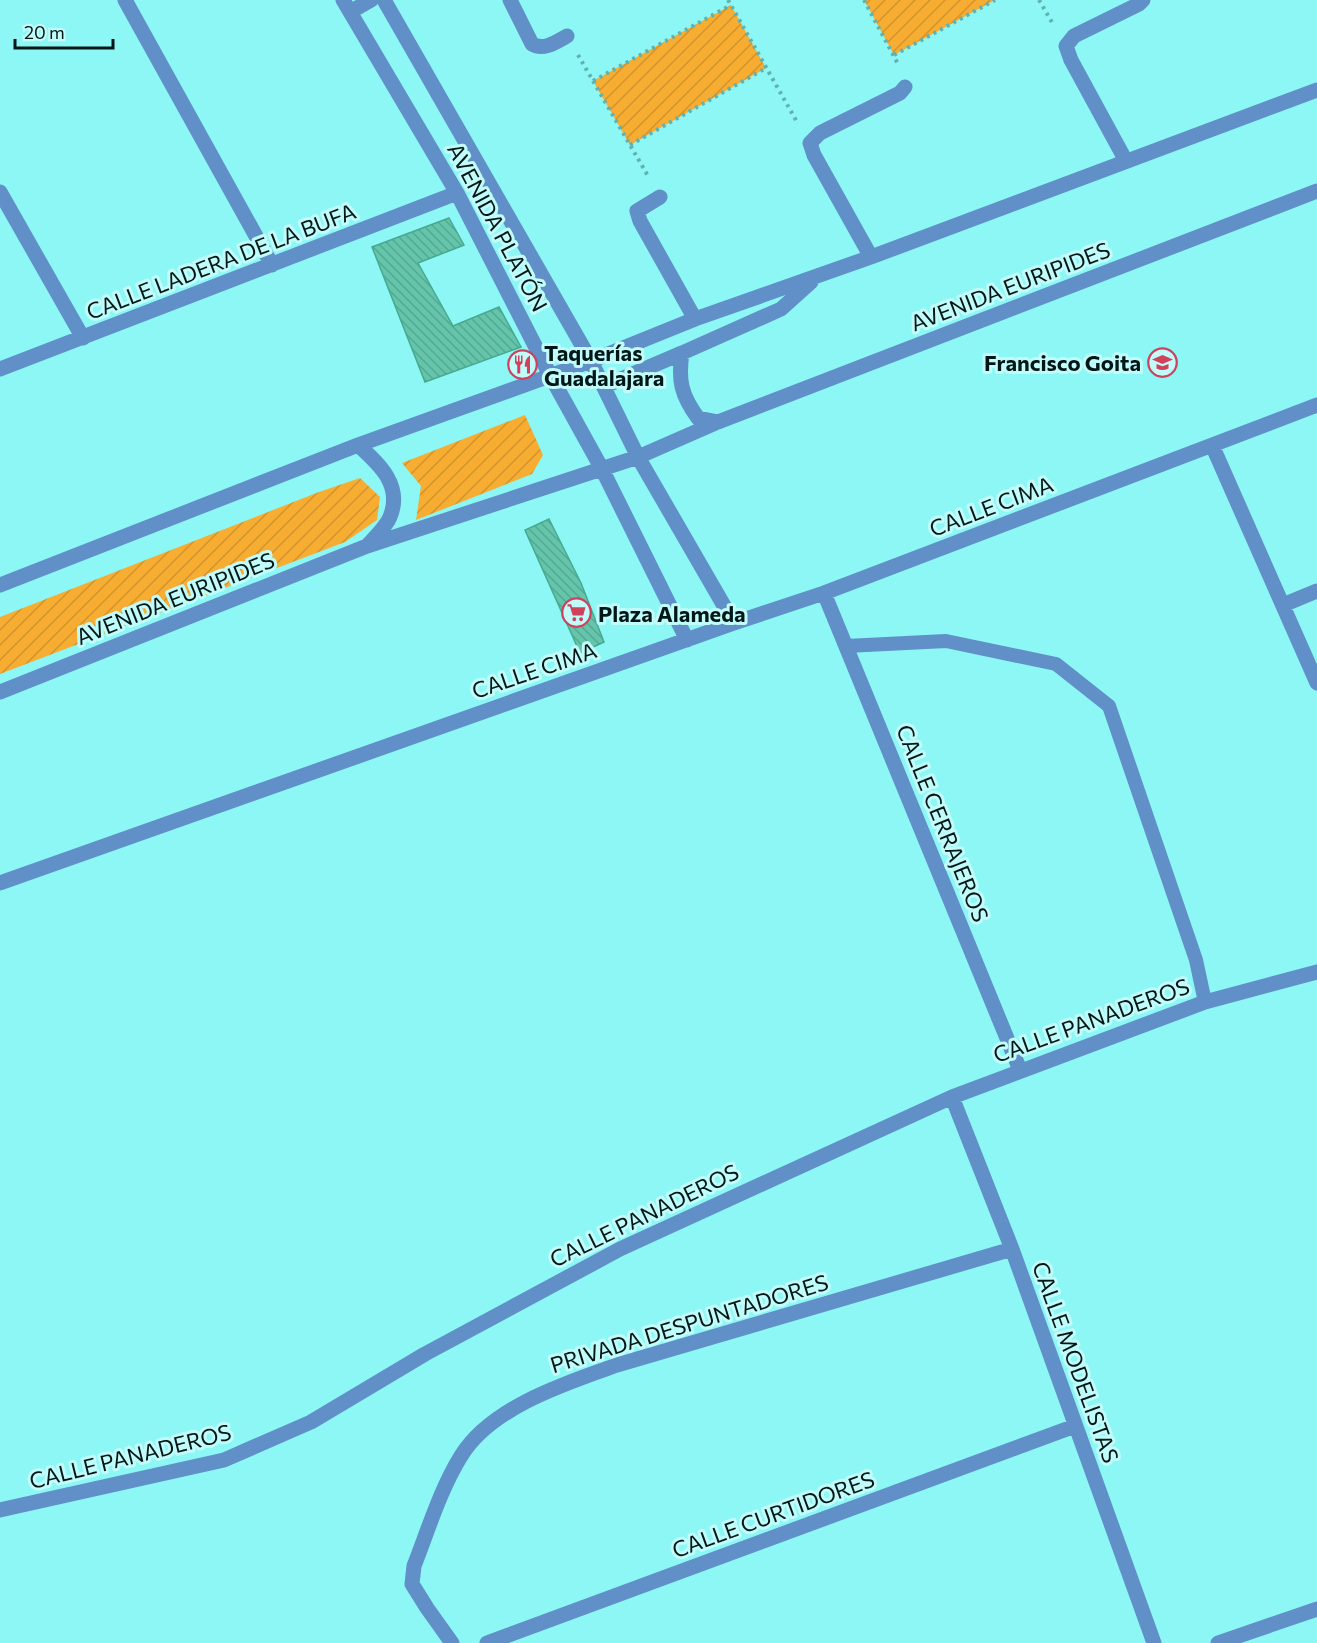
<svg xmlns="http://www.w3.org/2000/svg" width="1317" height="1643" font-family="Commissioner,sans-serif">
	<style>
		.garden { fill: url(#garden-furrows) }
		.building { fill: url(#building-back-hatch); stroke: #47a991; stroke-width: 1.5 }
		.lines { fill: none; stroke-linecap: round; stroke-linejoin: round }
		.path { stroke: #61b1af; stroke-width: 4; stroke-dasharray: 3 4.5; stroke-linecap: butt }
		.service { stroke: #618fc7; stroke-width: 14 }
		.minor { stroke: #618fc7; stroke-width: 15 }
		.labels { text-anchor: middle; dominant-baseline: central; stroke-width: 6; stroke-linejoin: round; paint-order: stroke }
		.street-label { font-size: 22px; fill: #011616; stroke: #c1fcfb }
		.poi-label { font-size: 22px; font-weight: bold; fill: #011616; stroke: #c1fcfb; text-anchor: start }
	</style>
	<defs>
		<pattern id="garden-furrows" width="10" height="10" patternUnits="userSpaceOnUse" patternTransform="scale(1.5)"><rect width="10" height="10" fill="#f7ac32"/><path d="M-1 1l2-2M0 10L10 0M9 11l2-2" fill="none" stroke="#d2932c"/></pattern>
		<pattern id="building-back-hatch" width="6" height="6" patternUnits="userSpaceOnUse" patternTransform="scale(1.5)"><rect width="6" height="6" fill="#64c5ab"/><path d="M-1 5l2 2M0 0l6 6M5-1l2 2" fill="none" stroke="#55a892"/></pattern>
	</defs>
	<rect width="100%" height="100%" fill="#8cf7f5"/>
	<path class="garden" d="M864,0H995L894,55Z
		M731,5L766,68L630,145L593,81Z
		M525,415L543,455L532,474L416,520L421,486L402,463Z
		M360,478L380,497L377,520L345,542L0,674V617L319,492Z"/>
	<path class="building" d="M449,218L464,245L418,263L453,326L499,307L521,347L425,382L372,247Z
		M549,519L581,583L604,642L580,653L525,530Z"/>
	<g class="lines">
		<path class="path" d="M728,0L797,122
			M864,0L898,64
			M1039,0L1053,24
			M578,55L648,176
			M894,55L995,0
			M593,81L731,5
			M630,145L766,68"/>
		<path class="service" d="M846,646L946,641L1056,664L1109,706L1196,960L1205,1002"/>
		<path class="minor" d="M125,0L272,265
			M343,0L457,193L550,375L602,469L687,640
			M384,0L591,361L638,457L734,623
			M510,0L532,44C544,51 556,42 567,36
			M350,12L371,0
			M1126,161L1071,60L1066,46L1074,36L1139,4L1143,0
			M0,192L83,338
			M660,197L637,211L640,221L695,319
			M871,257L814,155L810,143L820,133L900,93L905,87
			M0,369L457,193
			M605,386L682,353
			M718,422L698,418C681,395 678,380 682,353L781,309L811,282
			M358,445C379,464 403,485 390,517C386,527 374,538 367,546
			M1212,445L1317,683
			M0,585L358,445L591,361L695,319L871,257L1317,90
			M824,593L1020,1070
			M1283,605L1317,591
			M0,692L367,546L638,457L718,422L1317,191
			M0,883L734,623L824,593L1317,405
			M952,1097L1012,1249L1154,1643
			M0,1510L224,1460L311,1422L425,1354L620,1249L952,1097L1205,1002L1317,972
			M452,1643L427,1608L412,1584L414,1566C428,1530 441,1488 461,1456C491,1407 566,1383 617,1365L1012,1249
			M487,1643L1075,1426
			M1218,1643L1317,1609"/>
	</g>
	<defs>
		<symbol id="school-ring" viewBox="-11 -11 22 22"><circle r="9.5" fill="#c1fcfb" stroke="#d1415c" stroke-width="1.5"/><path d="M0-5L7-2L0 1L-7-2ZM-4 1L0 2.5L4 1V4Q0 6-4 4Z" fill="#d1415c"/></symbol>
		<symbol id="restaurant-ring" viewBox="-11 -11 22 22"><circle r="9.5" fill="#c1fcfb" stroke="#d1415c" stroke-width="1.5"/><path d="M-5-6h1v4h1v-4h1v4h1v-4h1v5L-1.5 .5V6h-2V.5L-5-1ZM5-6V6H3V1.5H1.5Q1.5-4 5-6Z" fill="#d1415c"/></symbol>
		<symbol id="supermarket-ring" viewBox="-11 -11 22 22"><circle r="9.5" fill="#c1fcfb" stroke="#d1415c" stroke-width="1.5"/><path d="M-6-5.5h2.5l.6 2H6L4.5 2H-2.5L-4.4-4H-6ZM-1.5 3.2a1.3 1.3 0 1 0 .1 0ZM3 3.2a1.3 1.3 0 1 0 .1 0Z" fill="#d1415c"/></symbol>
	</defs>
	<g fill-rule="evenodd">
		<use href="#school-ring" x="1146" y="346" width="33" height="33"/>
		<use href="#restaurant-ring" x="506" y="348" width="33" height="33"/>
		<use href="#supermarket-ring" x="560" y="596" width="33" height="33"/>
	</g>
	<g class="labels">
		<g class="street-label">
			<text transform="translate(498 227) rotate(62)">AVENIDA PLATÓN</text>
			<text transform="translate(221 261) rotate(-21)">CALLE LADERA DE LA BUFA</text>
			<text transform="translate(1010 286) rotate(-21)">AVENIDA EURIPIDES</text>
			<text transform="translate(991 506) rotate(-21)">CALLE CIMA</text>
			<text transform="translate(175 598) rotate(-22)">AVENIDA EURIPIDES</text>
			<text transform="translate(534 670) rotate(-19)">CALLE CIMA</text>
			<text transform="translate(943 823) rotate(68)">CALLE CERRAJEROS</text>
			<text transform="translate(1091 1020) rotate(-20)">CALLE PANADEROS</text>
			<text transform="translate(644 1215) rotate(-26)">CALLE PANADEROS</text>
			<text transform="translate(689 1323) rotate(-17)">PRIVADA DESPUNTADORES</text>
			<text transform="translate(1076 1362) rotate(70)">CALLE MODELISTAS</text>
			<text transform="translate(130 1456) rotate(-14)">CALLE PANADEROS</text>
			<text transform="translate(773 1514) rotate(-20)">CALLE CURTIDORES</text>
		</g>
		<g class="poi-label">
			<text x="544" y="352">Taquerías<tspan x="544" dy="25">Guadalajara</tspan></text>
			<text x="1141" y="362" text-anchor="end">Francisco Goita</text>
			<text x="598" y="613">Plaza Alameda</text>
		</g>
	</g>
	<path d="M15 39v9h98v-9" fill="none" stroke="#011616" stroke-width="3"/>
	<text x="24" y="39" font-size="18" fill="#011616" stroke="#c1fcfb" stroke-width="4.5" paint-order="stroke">20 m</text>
</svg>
